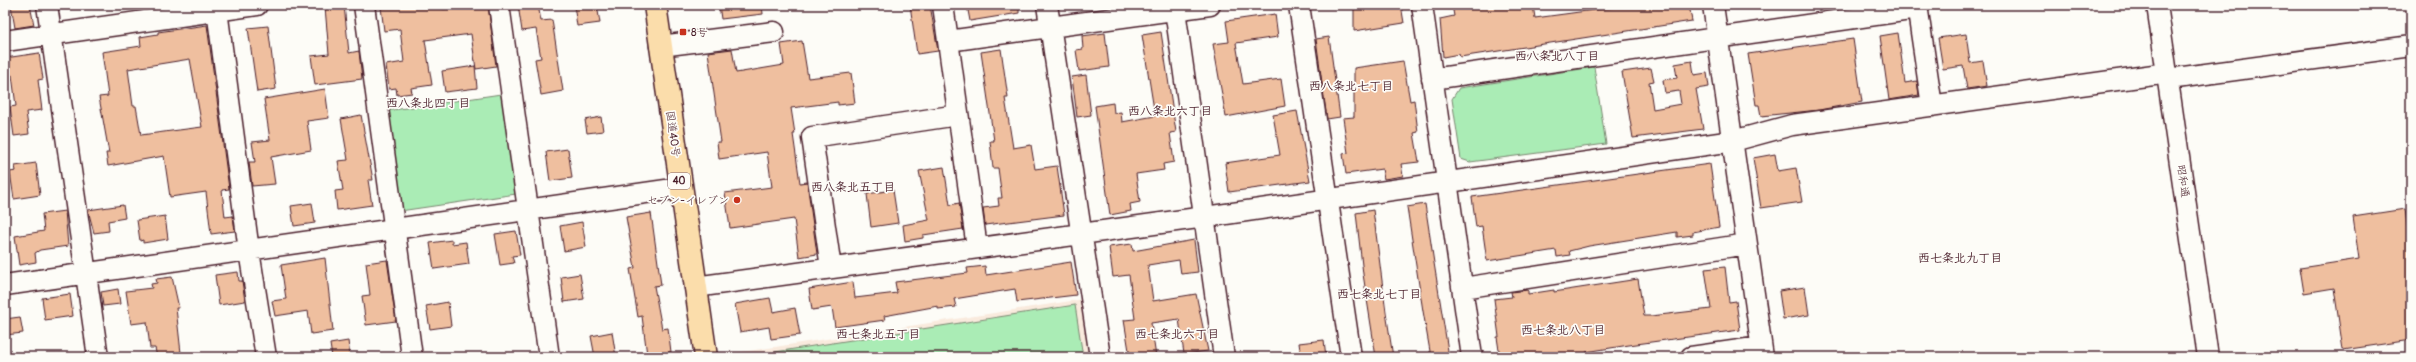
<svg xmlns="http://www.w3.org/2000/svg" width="2416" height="362" font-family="Pangolin,'Klee One',sans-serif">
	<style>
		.built { fill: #f9eadd }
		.green { fill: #aaecb5; stroke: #7a8670 }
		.building { fill: #efbf9f; stroke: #4a1f2b; fill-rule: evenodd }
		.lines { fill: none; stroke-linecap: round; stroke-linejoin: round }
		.minor-casing { stroke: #4a1f2b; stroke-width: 23 }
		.highway-casing { stroke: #4a1f2b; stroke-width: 25 }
		.minor { stroke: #fdfcf7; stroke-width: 20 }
		.highway { stroke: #fbddab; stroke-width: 22 }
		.poi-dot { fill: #c8321e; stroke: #fdfcf7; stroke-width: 1.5 }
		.labels { text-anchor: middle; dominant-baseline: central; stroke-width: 3.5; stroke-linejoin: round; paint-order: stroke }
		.shield { fill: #fdfcf7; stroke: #806168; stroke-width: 1 }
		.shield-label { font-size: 10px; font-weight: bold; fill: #4a1f2b }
		.poi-label { font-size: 11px; fill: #4a1f2b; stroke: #fdfcf7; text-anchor: start }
		.street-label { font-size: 11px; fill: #4a1f2b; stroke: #fdfcf7 }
		.neighbourhood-label { font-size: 12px; font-weight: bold; fill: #4a1f2b; stroke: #fdfcf7 }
	</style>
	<rect width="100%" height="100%" fill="#fdfcf7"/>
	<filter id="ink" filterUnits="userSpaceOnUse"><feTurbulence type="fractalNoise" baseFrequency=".025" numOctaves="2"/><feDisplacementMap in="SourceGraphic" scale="8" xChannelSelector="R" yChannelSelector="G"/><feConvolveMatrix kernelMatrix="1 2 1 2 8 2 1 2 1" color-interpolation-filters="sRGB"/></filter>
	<g filter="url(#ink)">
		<path class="built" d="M1084,299L1091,357H729V354Z"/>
		<path class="green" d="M1594,67L1606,144L1470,162L1461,159L1452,99L1459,88Z
			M501,94L516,194L400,211L386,111Z
			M1075,305L1083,357H776L775,352Z"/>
		<path class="building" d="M11,5H30L34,25L15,28Z
			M344,5L349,53L359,51L362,79L315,85L311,56L329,54L325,7Z
			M400,5H443V9L488,5L496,66L476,69L471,34L425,40L432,85L411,88L412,93L397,95L396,88L389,89L386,65L404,62L400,29L384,31L381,7Z
			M518,5H538L541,21L552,20L563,91L541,95L535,59L541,58L536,29L522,31Z
			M574,5H597L600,23L577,26Z
			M719,5H762L763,14L721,19Z
			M910,5H930L938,51L917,54Z
			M967,5H1019V13L970,21Z
			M1354,5H1401L1404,23L1354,31Z
			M1452,5H1533L1535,18L1631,5H1689L1692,21L1460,57L1459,54L1443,57L1440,19L1454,16Z
			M1275,14L1278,37L1236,43L1243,84L1281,79L1285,106L1226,117L1213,44L1229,42L1226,21Z
			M207,25L229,189L222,190L225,217L233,216L235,231L211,234L206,192L170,197L164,156L108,166L106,153H109L99,97L108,96L102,52L141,46L140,37L158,34V32ZM190,59L202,127L141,135L136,106H133L128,69Z
			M268,26L276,89L257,92L248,28Z
			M1161,32L1176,132L1170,133L1174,162L1163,164L1164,170L1136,174L1140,202L1130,204L1131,211L1110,215L1095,106L1113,103L1114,113L1121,112L1122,122L1155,116L1142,35Z
			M1105,33L1109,67L1079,71L1076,50L1083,49L1082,36Z
			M1898,33L1905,83L1917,81L1919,95L1889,100L1880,36Z
			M1966,34L1970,63L1983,61L1987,86L1967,89L1963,66L1943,69L1938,38Z
			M1329,37L1340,117L1327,119L1316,39Z
			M1853,39L1862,102L1819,110L1761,116L1759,105H1756L1748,54Z
			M802,41L808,78L851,73L855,103L838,105V102L791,108L795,134H793L800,183L807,182L817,254L799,257L794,219L730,228L725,193L772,187L767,152L719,159L717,142H721L708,52L732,49L736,73L784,65L781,44Z
			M1001,49L1008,98H1005L1013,148L1031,145L1035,169L1057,166L1064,215L985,225L983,208L999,206L998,198H1002L998,168H993L990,141H994L981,52Z
			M39,53L43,79L38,80L42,110L26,112L29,134L14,136L10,107L16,106L12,75L5,76V58Z
			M1403,61L1410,101L1414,100L1418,132L1414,133L1419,162L1401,164L1403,176L1384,179L1382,169L1346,174L1343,154L1348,153L1343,118L1354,117V68Z
			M1692,61L1694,75L1707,73L1709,87L1696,89L1703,129L1633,138L1622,72L1651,68L1654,81L1649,82L1653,109L1681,104L1679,91L1665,93L1663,80L1677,78L1675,64Z
			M475,66L477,88L445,92L442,71Z
			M1086,75L1091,115L1077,117L1072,77Z
			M325,89L329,118L307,121L311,150L271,157L275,184L252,186L249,162H255L252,142L270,140L264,99Z
			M1297,111L1310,181L1229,192L1225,163L1280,155L1273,115Z
			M361,115L373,180H368L372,205L337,210L335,191L343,190L338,161L348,160L341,119Z
			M601,117L603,131L587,133L585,120Z
			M568,149L572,178L550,181L546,152Z
			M1775,154L1778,171L1796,168L1802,202L1761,208L1753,158Z
			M36,163L40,195L14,199L10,172L16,171L15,166Z
			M1710,164L1719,227L1693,232V235L1677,237V232L1589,246L1569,251L1570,255L1557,257L1556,250L1487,261L1482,226L1476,227L1472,197Z
			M944,167L950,205L959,203L963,229L923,235V238L905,241L903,225L929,220L919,171Z
			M893,190L898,223L871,227L867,194Z
			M312,203L315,223L294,226L291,206Z
			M1425,204L1434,263L1449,357H1431L1423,311L1407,207Z
			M123,205L125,218L108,221L109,231L94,233L88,210Z
			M2405,209L2409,239H2411V340L2343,350L2334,288L2304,293L2300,268L2359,259L2353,217Z
			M1373,210L1386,312L1393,357H1376L1363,274L1356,213Z
			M65,211L68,246L40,250L35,253L36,262L19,265L15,236L44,231L42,214Z
			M651,213L661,285L654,286L662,329L668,328L671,352L647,355L642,316L638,317L630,269L635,268L626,217Z
			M165,216L168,239L143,243V240L140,241L137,220Z
			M582,222L586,247L564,251L560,226Z
			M516,231L520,255L512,256L514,263L500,265L495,234Z
			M452,240V244L466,242L469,264L434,269L430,243Z
			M1194,240L1198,272L1181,274L1179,260L1148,265L1153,301L1196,294L1208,351L1184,354L1179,319L1151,323L1156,357H1130L1124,320L1135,319L1129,275L1113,277L1109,247L1132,244L1133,251Z
			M325,258L333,331L311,334L308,311L275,316L272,301L286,299L281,265Z
			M387,260L396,321L366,325L362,296L370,295L366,263Z
			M1071,262L1076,295L1017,302L1015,289L954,299L956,307L938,309V306L884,316L885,320L835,327L832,307L812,310L809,289L853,282L855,298L897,293L895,282L968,273L967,268L985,266L986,275Z
			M1725,267L1729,302L1736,301L1740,330L1629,345L1586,352L1587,356L1576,357H1500L1497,337H1499L1494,299L1512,297L1511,292L1528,290V294L1554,290V292L1638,279L1644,316H1651L1711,309L1705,269Z
			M238,272L239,281H242L245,301L219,305L215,275Z
			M580,274L584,299L564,302L561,277Z
			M172,277L179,308H176L181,353L157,357L155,348H150L147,322L131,324L126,291L152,288L151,284L157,283L156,279Z
			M1805,287L1809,315L1783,319L1779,291Z
			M118,289L120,304L103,306L101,292Z
			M70,294L73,316L45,320L42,298Z
			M770,298L773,312L795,308L800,335L771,339L769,327L740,332L735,304Z
			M448,302L451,326L430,329L426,306Z
			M20,317L23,333L5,335V319Z
			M612,332L616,357H595L591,336Z
			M1324,340L1326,357H1301L1299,343Z
			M348,341L350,357H332L330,344Z"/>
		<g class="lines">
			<defs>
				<path id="minor" d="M47,5L98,357
					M364,5L412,357
					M499,5L549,357
					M943,5L977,248
					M1047,5L1100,357
					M1299,5L1351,357
					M1422,5L1472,357
					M1713,5L1763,357
					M1917,5L1932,106
					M2157,5L2208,357
					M217,10L249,251L266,357
					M1175,10L1224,357
					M5,41L257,5
					M948,41L1210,5
					M660,46L774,32
					M1432,79L1917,9
					M2169,79L2411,46
					M831,268L812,137L958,115
					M5,285L680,188
					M695,287L1205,217L1733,141L1792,125L2168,73
					M1463,288L1747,244
					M1691,357L1761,347"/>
				<path id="highway" d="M655,5L706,357"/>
			</defs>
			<use href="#minor" class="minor-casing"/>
			<use href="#highway" class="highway-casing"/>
			<use href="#minor" class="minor"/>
			<use href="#highway" class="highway"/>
		</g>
	</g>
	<g class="poi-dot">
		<rect x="679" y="28" width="8" height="8" rx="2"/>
		<circle cx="737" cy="200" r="4"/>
	</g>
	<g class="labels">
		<rect class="shield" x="668" y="173" width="22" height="16" rx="3"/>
		<g class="shield-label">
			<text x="679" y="181">40</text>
		</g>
		<g class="poi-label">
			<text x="691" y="32">8号</text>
			<text x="729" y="200" text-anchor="end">セブン-イレブン</text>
		</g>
		<g class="street-label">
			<text transform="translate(673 134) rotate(82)">国道40号</text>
			<text transform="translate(2183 181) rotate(82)">昭和通</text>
		</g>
		<g class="neighbourhood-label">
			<text x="1557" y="56">西八条北八丁目</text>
			<text x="1351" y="86">西八条北七丁目</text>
			<text x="428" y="103">西八条北四丁目</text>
			<text x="1170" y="111">西八条北六丁目</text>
			<text x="853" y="187">西八条北五丁目</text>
			<text x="1960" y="258">西七条北九丁目</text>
			<text x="1379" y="294">西七条北七丁目</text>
			<text x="1563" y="330">西七条北八丁目</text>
			<text x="878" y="334">西七条北五丁目</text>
			<text x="1177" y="334">西七条北六丁目</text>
		</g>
	</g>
	<rect width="2416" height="362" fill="none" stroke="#fdfcf7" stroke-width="20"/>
	<rect x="10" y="10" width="2396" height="342" fill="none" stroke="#4a1f2b" stroke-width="1.5" filter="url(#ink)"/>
</svg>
